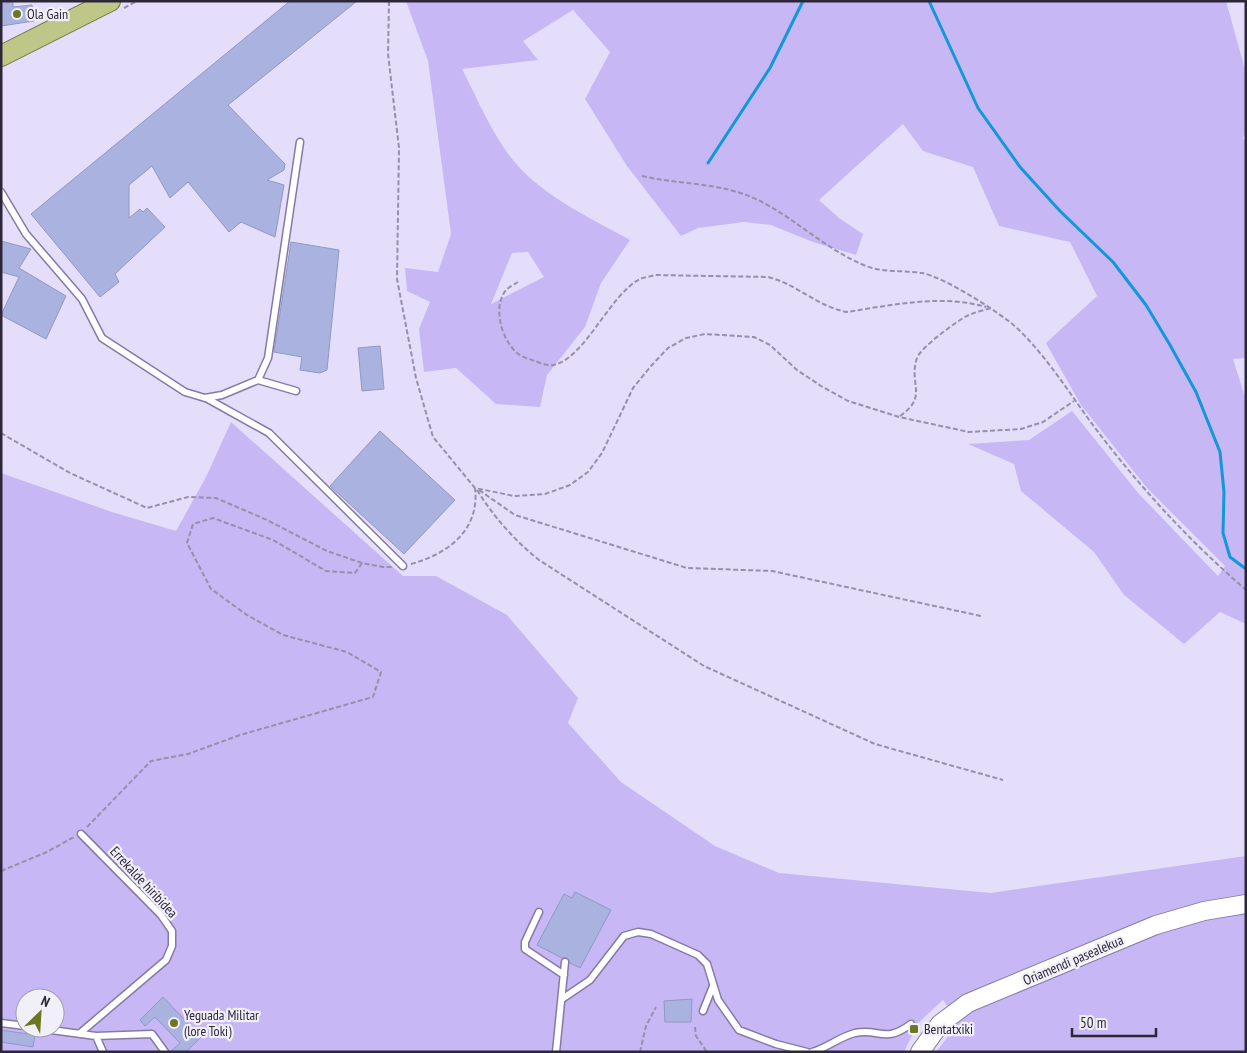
<svg xmlns="http://www.w3.org/2000/svg" width="1247" height="1053" font-family="'PT Sans Narrow',sans-serif">
	<style>
		.green { fill: #c8b7f5; fill-rule: evenodd }
		.lines { fill: none; stroke-linecap: round; stroke-linejoin: round }
		.stream { stroke: #1298d6; stroke-width: 3 }
		.building { fill: #aab2e0; stroke: #9098c4 }
		.lane-casing { stroke: #8679a5; stroke-width: 9 }
		.secondary-casing { stroke: #8679a5; stroke-width: 20 }
		.primary-casing { stroke: #6e7739; stroke-width: 22 }
		.path { stroke: #9690a8; stroke-width: 2; stroke-dasharray: 5 2.5; stroke-linecap: butt }
		.lane { stroke: #fff; stroke-width: 6 }
		.secondary { stroke: #fff; stroke-width: 18 }
		.primary { stroke: #bec788; stroke-width: 20 }
		.poi-dot { fill: #6b7723; stroke: #f1eff8; stroke-width: 2 }
		.labels { text-anchor: middle; dominant-baseline: central; stroke-width: 4.5; stroke-linejoin: round; paint-order: stroke }
		.poi-label { font-size: 14px; fill: #2c2638; stroke: #f1eff8; text-anchor: start }
		.street-label { font-size: 14px; fill: #2c2638; stroke: #f1eff8 }
	</style>
	<rect width="100%" height="100%" fill="#e5defb"/>
	<path class="green" d="M406,1H1226L1246,73V132L1243,138L1246,143V358L1233,359L1246,400V624L1220,612L1184,644L1124,595L1094,552L1021,491L1014,464L968,444L1029,440L1072,411L1138,493L1218,576L1225,566L1147,488L1081,405L1046,343L1097,296L1070,242L999,226L973,167L923,151L903,124L819,200L839,218L863,234L856,255L813,242L771,225L744,222L698,228L681,236L627,166L585,99L610,52L573,10L523,41L538,60L462,69C476,96 488,125 506,151C535,193 587,216 630,240L601,283L585,327L547,375L540,407L496,404L456,368L424,372L419,329L430,302L407,291L405,268L438,272L451,234L428,61ZM528,252L544,277L491,304L512,253Z
		M231,422L403,576H436L507,615L578,698L568,723L621,782L715,846L779,873L991,893L1246,856V1052H936L959,1022L943,1000L918,1023L904,1052H1V473L112,512L176,531L206,477ZM25,998H55V1028H25Z"/>
	<g class="lines">
		<path class="stream" d="M929,1L978,108L1020,167L1060,211L1113,262L1146,305L1170,345L1196,392L1220,452L1224,492L1223,533L1230,557L1246,569
			M708,163L770,68L803,1"/>
	</g>
	<path class="building" d="M1,1H13V7L32,5L34,21L1,26Z
		M290,1H357L228,105L285,164L284,170L267,180L284,185L275,237L241,222L229,232L188,182L170,198L152,166L129,185V218L140,209L143,212L147,208L165,227L115,274L119,282L100,297L31,214Z
		M1,241L31,249L19,268L66,296L46,339L1,315L19,277L1,272Z
		M291,242L339,250L327,370L320,373L300,370L302,357L274,352Z
		M380,346L384,389L362,391L358,348Z
		M380,431L455,500L404,554L330,486Z
		M575,892L611,910L580,968L570,963L567,958H562L537,945L564,894L572,898Z
		M163,997L201,1037L186,1052H170L180,1043L155,1017L145,1026L140,1020Z
		M692,999L691,1022H665L664,1001Z
		M1,1030L35,1035L33,1047L1,1042Z"/>
	<g class="lines">
		<defs>
			<path id="lane" d="M1,192L26,234L82,299L102,338L185,392L205,398L222,395L258,380L296,391
				M258,380L268,358L300,142
				M206,398L269,433L403,566
				M539,912L525,942V949L564,975
				M562,999L590,980L624,936L638,932L651,934L698,955L707,964L718,1000L739,1030L776,1044L807,1052
				M703,1011L713,986
				M1,1023L25,1026
				M36,1028L96,1036L152,1034L165,1052
				M79,1034L166,960L172,946V931L161,915L81,834
				M96,1036L103,1052
				M556,1052L565,962
				M812,1052C827,1048 839,1037 855,1033C880,1028 884,1044 911,1024"/>
			<path id="secondary" d="M920,1052L940,1024L968,1003L1156,925L1204,911L1246,904"/>
			<path id="primary" d="M1,56L110,1"/>
		</defs>
		<use href="#lane" class="lane-casing"/>
		<use href="#secondary" class="secondary-casing"/>
		<use href="#primary" class="primary-casing"/>
		<path class="path" d="M389,1L388,54L399,148L397,279L416,378L433,437L475,488L514,496L545,494L570,485L588,472L602,453L633,388L651,366L668,348L686,338L705,334L754,337L770,345L797,370L821,386L848,401L899,417L969,432L1021,429L1043,422L1074,401
			M124,8L137,1
			M642,176C681,185 721,182 758,200C795,218 826,250 866,266C884,273 904,270 922,273C944,277 1001,313 1018,329C1051,361 1074,401 1102,437C1146,494 1192,543 1246,590
			M518,282C515,284 509,287 506,290C492,308 502,340 517,353C522,357 529,359 535,361C540,363 548,366 553,365C585,359 609,295 640,279C644,277 650,277 655,275L768,277C797,284 818,307 847,312C892,305 942,294 986,307
			M900,416C929,396 908,384 917,358C920,348 959,319 969,315C976,312 984,310 991,308
			M1,433L70,473L147,508L188,497L216,498L267,520L327,551L362,563L383,567H392
			M477,490C494,517 513,539 539,560L704,666L875,744L1003,780
			M479,490L515,515L687,568L772,571L981,616
			M411,564C448,554 480,530 475,488
			M87,827L151,761L188,754L240,735L373,697L381,672L347,652L283,635L247,615L211,589L187,543L193,524L213,518L273,540L326,571L355,573L362,563
			M1,871L47,852L74,837
			M695,1027L696,1036L707,1052
			M640,1052L646,1026L656,1007"/>
		<use href="#lane" class="lane"/>
		<use href="#secondary" class="secondary"/>
		<use href="#primary" class="primary"/>
	</g>
	<g class="poi-dot">
		<circle cx="17" cy="14" r="5"/>
		<circle cx="174" cy="1023" r="5"/>
		<rect x="909" y="1024" width="10" height="10" rx="2.5"/>
	</g>
	<g class="labels">
		<g class="poi-label">
			<text x="27" y="14">Ola Gain</text>
			<text x="184" y="1015">Yeguada Militar<tspan x="184" dy="16">(lore Toki)</tspan></text>
			<text x="924" y="1029">Bentatxiki</text>
		</g>
		<g class="street-label">
			<text transform="translate(144 882) rotate(47)">Errekalde hiribidea</text>
			<text transform="translate(1073 960) rotate(-23)">Oriamendi pasealekua</text>
		</g>
	</g>
	<rect width="1247" height="1053" fill="none" stroke="#2c2638" stroke-width="5"/>
	<g transform="translate(40 1013) rotate(25)"><circle r="24" fill="#f1eff8" stroke="#a29fab"/>
	<path d="M0-4L9 19L0 12L-9 19Z" fill="#6b7723"/>
	<text y="-8" font-size="14" font-weight="bold" text-anchor="middle" fill="#2c2638">N</text>
	</g>
	<path d="M1072 1028v8h84v-8" fill="none" stroke="#2c2638" stroke-width="2.5"/>
	<text x="1080" y="1028" font-size="15" fill="#2c2638" stroke="#f1eff8" stroke-width="4" paint-order="stroke">50 m</text>
</svg>
